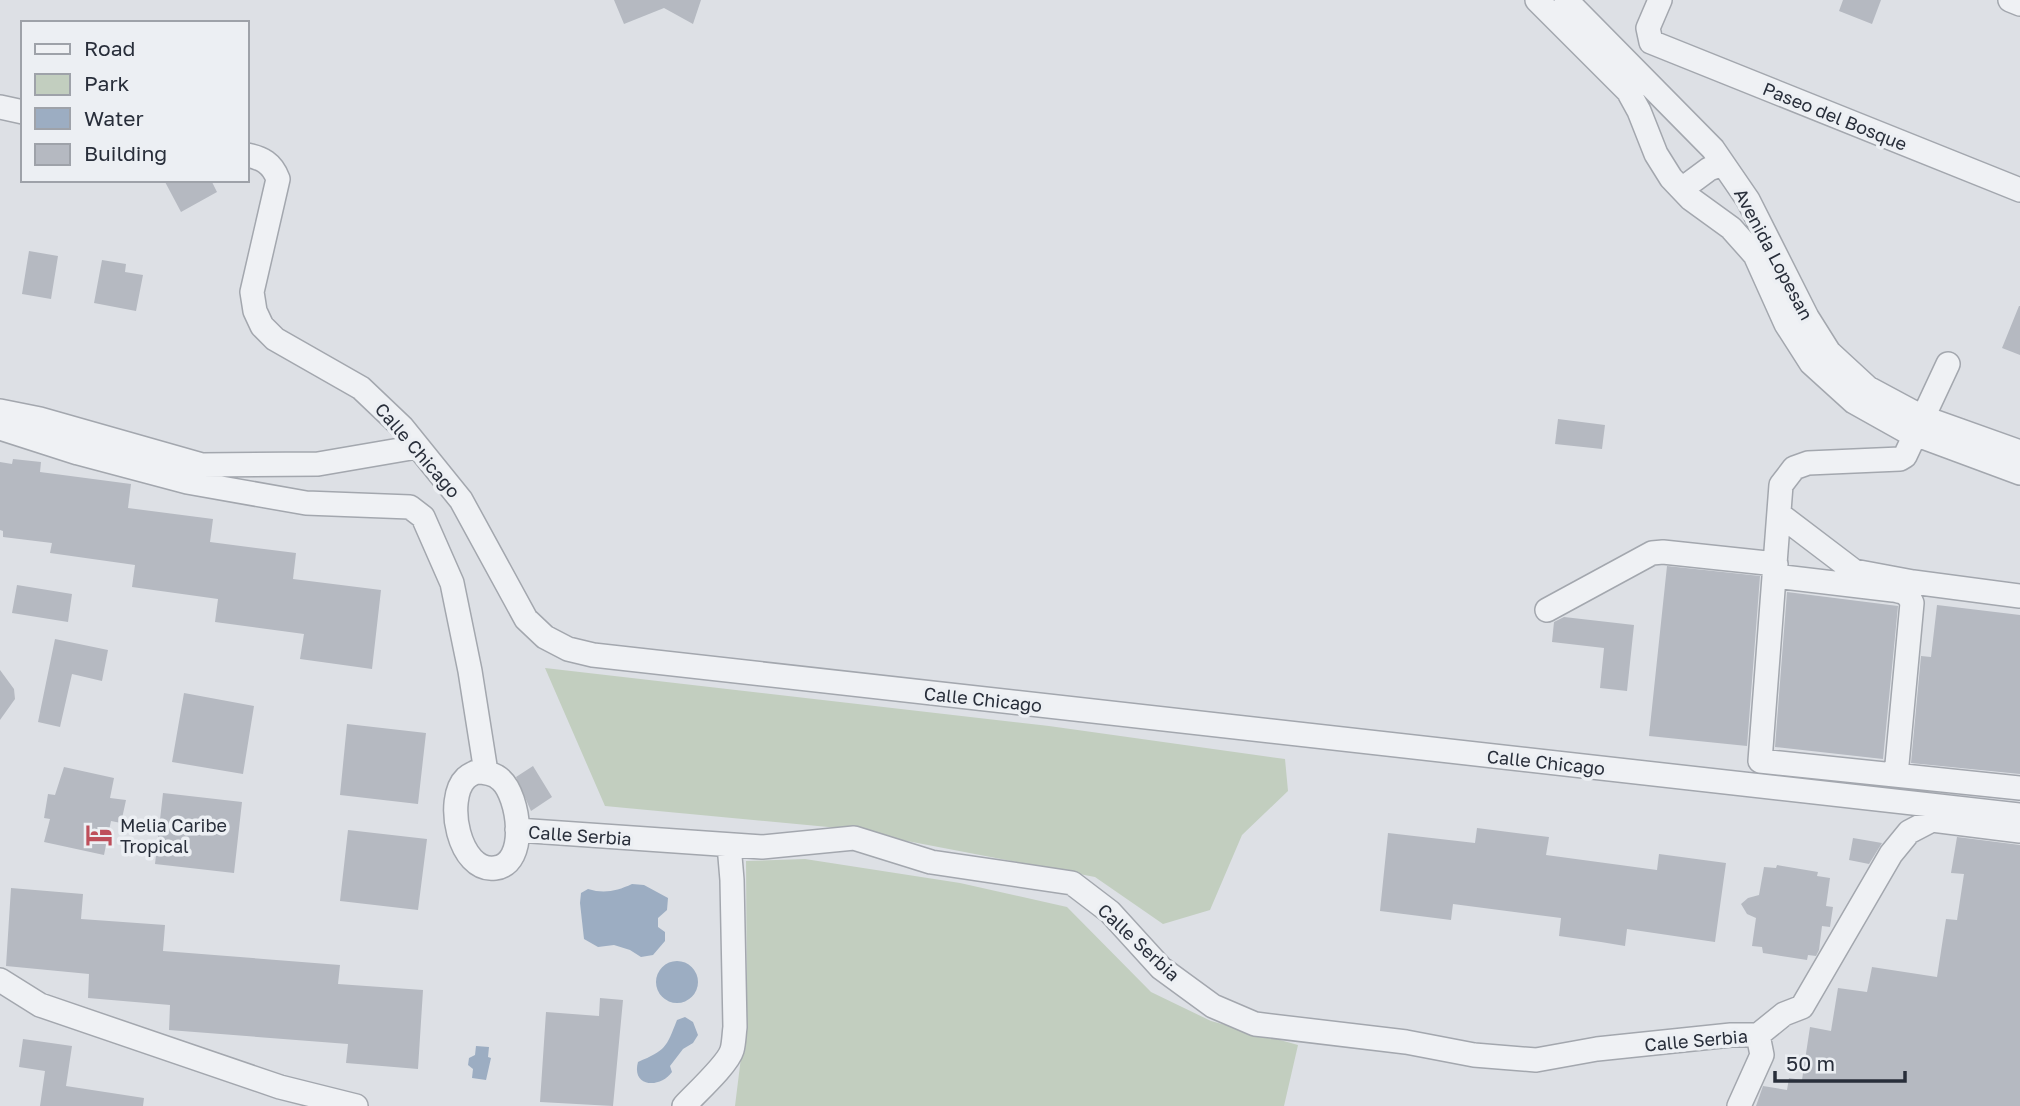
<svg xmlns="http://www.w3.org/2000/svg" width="2020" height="1106" font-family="'Golos Text',sans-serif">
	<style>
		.green { fill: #c2cebf }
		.water { fill: #9cadc2 }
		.building { fill: #b5b9c1 }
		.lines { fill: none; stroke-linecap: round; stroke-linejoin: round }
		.minor-casing { stroke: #a3a7ae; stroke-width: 26 }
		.minor { stroke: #eff1f4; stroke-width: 23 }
		.labels { text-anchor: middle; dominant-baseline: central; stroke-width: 7; stroke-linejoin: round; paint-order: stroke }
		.street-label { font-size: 18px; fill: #282e3a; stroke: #eceff3 }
		.poi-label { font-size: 18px; fill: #282e3a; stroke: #eceff3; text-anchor: start }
	</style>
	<rect width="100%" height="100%" fill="#dde0e5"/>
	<path class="green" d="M545,668L1049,726L1285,759L1288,791L1242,835L1210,910L1163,924L1095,877L839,828L605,806Z
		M805,859L960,883L1067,907L1151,992L1211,1021L1298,1045L1284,1106H735L747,1009L746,861Z"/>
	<path class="water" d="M632,884L644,885L668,898L667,910L658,918V927L665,932V941L653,955L641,957L630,950L614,945L598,947L584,939L580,903L581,893L588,889C604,894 617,891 632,884Z
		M656 982a21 21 0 1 1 42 0a21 21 0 1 1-42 0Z
		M685,1017L693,1022L698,1035L693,1043L683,1049L670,1066L672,1072C660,1089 631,1087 638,1062C666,1050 666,1048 677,1020Z
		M476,1046L489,1047L488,1057L491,1058L486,1080L472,1078L473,1069L468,1065L469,1058L475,1055Z"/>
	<path class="building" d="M614,0H701L693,24L664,8L624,24Z
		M1843,0H1881L1872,24L1839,11Z
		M164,180H211L217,192L181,212Z
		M29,251L58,256L51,299L22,294Z
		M102,260L126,264L125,272L143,275L136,311L94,303Z
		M2019,306H2020V355L2002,348Z
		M1558,419L1605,425L1602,449L1555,444Z
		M13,459L41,462L40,472L131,484L128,508L213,519L210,542L296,553L293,579L381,590L372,669L300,659L304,634L215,622L218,599L132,587L135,565L50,553L52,543L3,537V531L0,530V462L12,464Z
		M1667,566L1760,576L1747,746L1649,736Z
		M17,585L72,594L68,622L12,613Z
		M1787,592L1898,606L1883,759L1775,747Z
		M1937,605L2020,615V774L1911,763L1921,656L1931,657Z
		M1564,617L1634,625L1627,691L1600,688L1604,648L1552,642L1554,622Z
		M55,639L108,650L102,681L72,674L60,727L38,722Z
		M0,670L14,689L15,699L0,720Z
		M184,693L254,706L243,774L172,762Z
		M347,724L426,733L418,804L340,795Z
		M533,766L552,797L531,811L516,777Z
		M64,767L114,778L110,798L126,800L121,823L111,821L104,855L44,842L50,819L44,818L48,794L55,795Z
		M163,793L242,802L234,873L155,864Z
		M1477,828L1549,837L1546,855L1657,870L1659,854L1726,863L1715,942L1627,929L1625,946L1601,942L1559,936L1561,918L1453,904L1451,920L1380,911L1388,833L1475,843Z
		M348,830L427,839L418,910L340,901Z
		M1957,837L2020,845V1106H1756L1763,1086L1787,1090L1789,1078L1802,1080L1810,1027L1831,1031L1838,988L1867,992L1872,967L1937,977L1946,919L1957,920L1964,874L1951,873Z
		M1853,838L1882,843L1869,864L1849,860Z
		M1777,865L1818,872L1817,876L1830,878L1826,906L1833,907L1830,927L1822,926L1819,950L1816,956L1808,955L1807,960L1763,953L1762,947L1752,946L1756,918L1747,914L1741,904L1748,898L1759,895L1764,867L1776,868Z
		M11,888L83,894L81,919L165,925L163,951L340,965L338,984L423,990L418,1069L346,1063L348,1044L169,1030L170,1005L88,998L89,974L6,966Z
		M600,998L623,1000L613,1106L540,1102L546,1012L599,1016Z
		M23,1039L72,1046L66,1086L144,1098L143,1106H40L45,1071L19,1067Z"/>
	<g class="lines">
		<defs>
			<path id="minor" d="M1537,0L1628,91L1639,111L1656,154L1671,178L1691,199L1731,228L1755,255L1786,324L1811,363L1854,402L1904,430L2020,473
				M1566,0L1713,149L1748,200L1807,317L1829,352L1868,388L1922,417L2020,452
				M1660,0L1648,28L1651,42L2020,190
				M2010,0L2020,4
				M0,107L23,112
				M247,155C262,158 272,163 278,179L252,292L255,311L262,326L275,339L361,388L402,427L461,500L526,619L545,637L568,649L593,655L2020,815
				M1682,189L1709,169L1723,164
				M1948,364L1905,456L1900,459L1808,463L1794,468L1781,485L1760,761L2020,788
				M0,411L40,419L202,465L318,464L417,447
				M0,428L78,453L187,482L306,503L410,507L423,517L452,583L470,671L486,772
				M1779,514L1854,571L1913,582L2020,596
				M1775,576L1893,590C1904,592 1908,593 1912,603L1896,775
				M1547,610L1652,553L1663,552L1776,564
				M476,772C485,772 494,773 501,780C519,796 529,864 495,868C459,873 444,799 466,778C469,775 472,774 476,772Z
				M517,830L762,847L854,838L931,862L1072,883L1110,912L1161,968L1213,1006L1255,1024L1406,1042L1474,1055L1536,1060L1597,1049L1731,1035H1758
				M0,980L40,1005L280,1087L356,1106
				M1758,1035L1784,1014L1802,1007L1891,854L1909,832L1932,820L2020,831
				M684,1106C696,1093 728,1064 732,1050C734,1043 734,1034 735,1027L732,880L729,845
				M1739,1106L1762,1055L1758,1035"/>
		</defs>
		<use href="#minor" class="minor-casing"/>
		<use href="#minor" class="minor"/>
	</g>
	<defs>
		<symbol id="hotel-bare" viewBox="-9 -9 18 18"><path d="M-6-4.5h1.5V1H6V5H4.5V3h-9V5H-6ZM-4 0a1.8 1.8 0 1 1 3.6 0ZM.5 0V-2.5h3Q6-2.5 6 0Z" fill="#be4f5b" stroke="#eceff3" stroke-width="2.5" paint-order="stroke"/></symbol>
	</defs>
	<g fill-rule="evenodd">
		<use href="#hotel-bare" x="80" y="816" width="38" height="38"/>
	</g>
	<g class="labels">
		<g class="street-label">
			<text transform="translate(1835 116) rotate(22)">Paseo del Bosque</text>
			<text transform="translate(1774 254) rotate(62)">Avenida Lopesan</text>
			<text transform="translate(418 450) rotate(49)">Calle Chicago</text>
			<text transform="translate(983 699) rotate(6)">Calle Chicago</text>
			<text transform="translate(1546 762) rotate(6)">Calle Chicago</text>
			<text transform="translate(580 835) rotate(4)">Calle Serbia</text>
			<text transform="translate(1139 942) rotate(43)">Calle Serbia</text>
			<text transform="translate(1696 1040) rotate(-5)">Calle Serbia</text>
		</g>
		<g class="poi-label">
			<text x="120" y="825">Melia Caribe<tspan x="120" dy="21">Tropical</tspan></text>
		</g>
	</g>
	<rect x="21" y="21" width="228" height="161" fill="#eceff3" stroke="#9ea2a9" stroke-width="2"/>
	<rect x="35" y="44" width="35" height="10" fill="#eff1f4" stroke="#9ea2a9" stroke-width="2"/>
	<text x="84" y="56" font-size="21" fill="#282e3a">Road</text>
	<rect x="35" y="74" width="35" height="21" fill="#c2cebf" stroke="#9ea2a9" stroke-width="2"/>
	<text x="84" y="91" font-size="21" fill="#282e3a">Park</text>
	<rect x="35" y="108" width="35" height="21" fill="#9cadc2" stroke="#9ea2a9" stroke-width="2"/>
	<text x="84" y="126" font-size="21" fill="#282e3a">Water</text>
	<rect x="35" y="144" width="35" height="21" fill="#b5b9c1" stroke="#9ea2a9" stroke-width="2"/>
	<text x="84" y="161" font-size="21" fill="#282e3a">Building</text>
	<path d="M1775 1071v10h130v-10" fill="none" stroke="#282e3a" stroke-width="3.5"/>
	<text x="1786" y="1071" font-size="21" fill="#282e3a" stroke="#eceff3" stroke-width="5" paint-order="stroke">50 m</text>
</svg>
